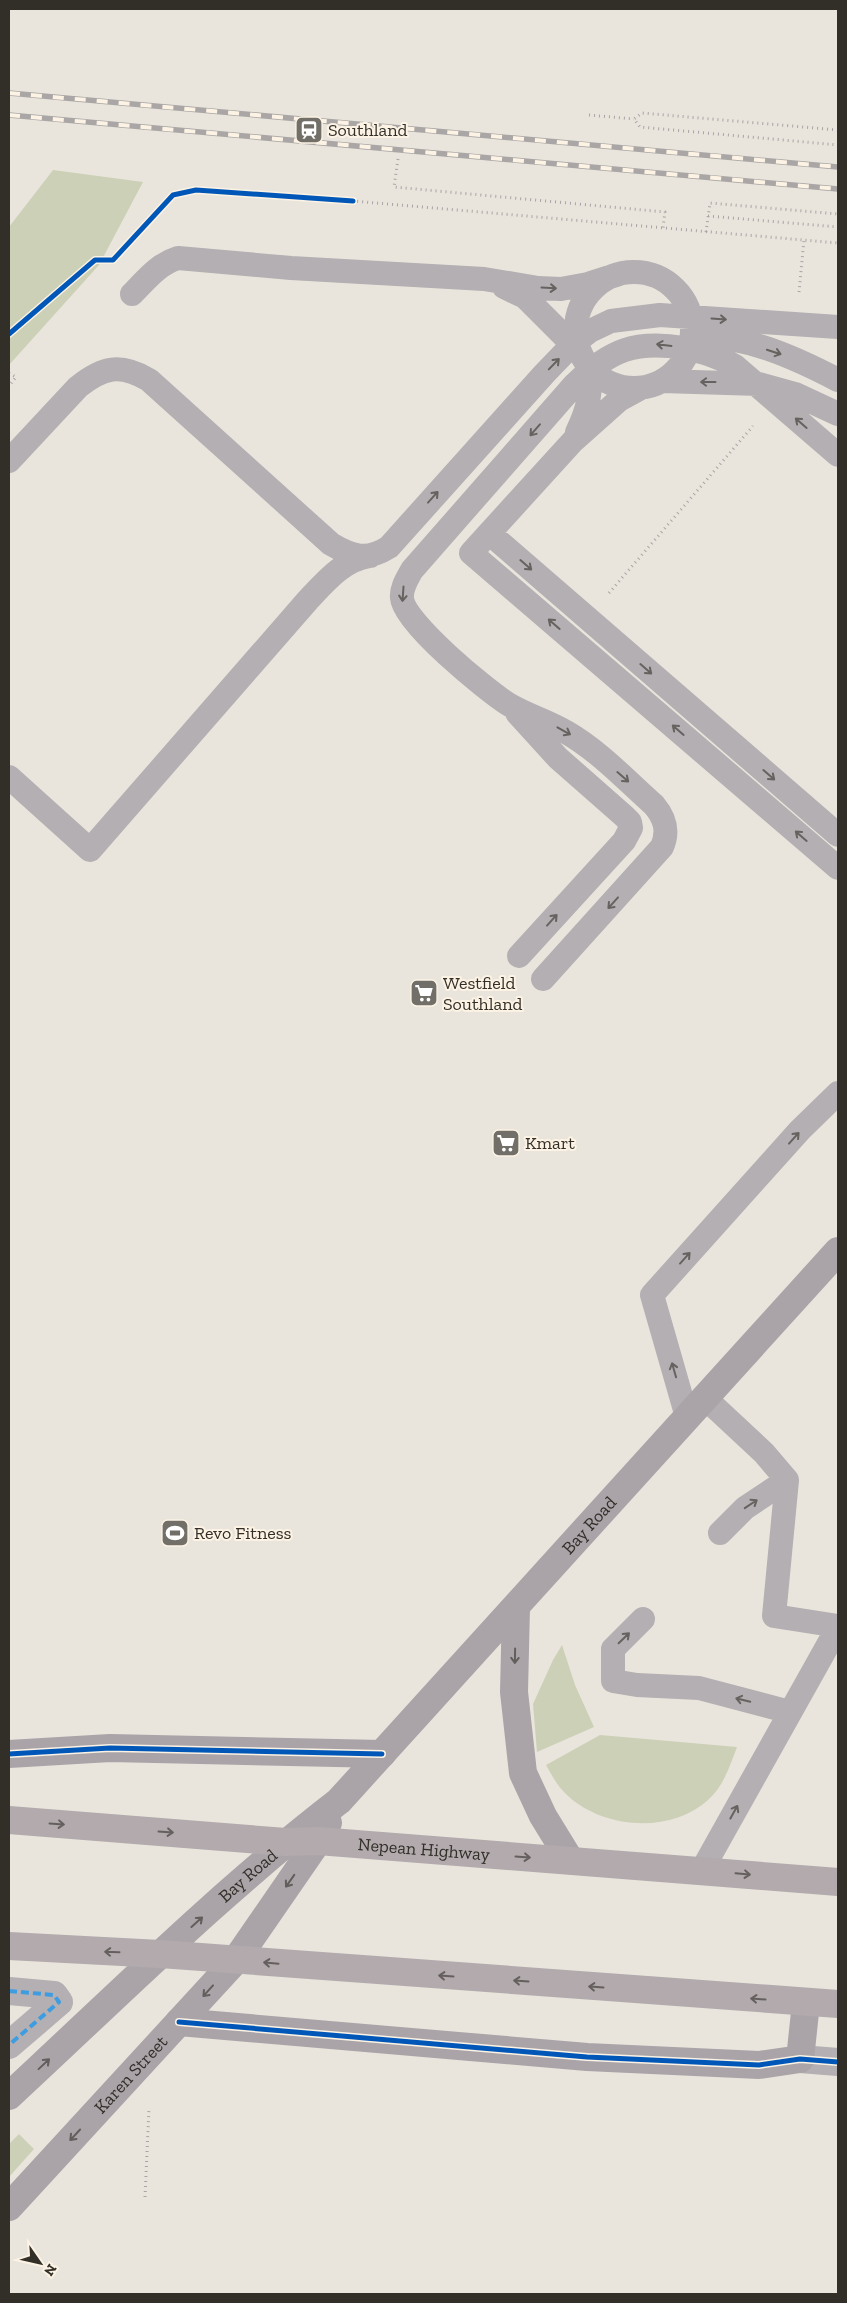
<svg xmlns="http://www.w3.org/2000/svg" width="847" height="2303" font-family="'Zilla Slab',serif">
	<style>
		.green { fill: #ccd0b6 }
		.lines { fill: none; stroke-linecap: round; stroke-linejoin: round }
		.path { stroke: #a8a4a5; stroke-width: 3; stroke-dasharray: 1 4; stroke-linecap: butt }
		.lane { stroke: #b3afb2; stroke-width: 24 }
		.street { stroke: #b3afb2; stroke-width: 28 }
		.secondary { stroke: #aaa4a9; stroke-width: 28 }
		.highway { stroke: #b2aaad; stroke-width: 28 }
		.rail-casing { stroke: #a9a6a5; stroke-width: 5.5 }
		.rail { stroke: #fcf3e4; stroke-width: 4; stroke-dasharray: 11; stroke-linecap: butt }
		.quiet { stroke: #3e9de1; stroke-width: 4; stroke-dasharray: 8 4; stroke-linecap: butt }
		.cycleway-casing { stroke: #fcf3e4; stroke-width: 8 }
		.cycleway { stroke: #0057b8; stroke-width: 5 }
		.oneway { stroke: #666260 }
		.oneway2 { stroke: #625e5c }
		.oneway3 { stroke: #65605e }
		.labels { text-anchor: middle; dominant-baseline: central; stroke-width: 4; stroke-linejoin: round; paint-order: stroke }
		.poi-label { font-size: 18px; fill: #322f29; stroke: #fcf3e4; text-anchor: start }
		.street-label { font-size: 18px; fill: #322f29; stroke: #fcf3e4 }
	</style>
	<rect width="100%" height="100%" fill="#e9e5dc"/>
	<path class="green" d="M53,170L143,182L99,265L9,365V227Z
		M562,1645L575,1685L594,1727L537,1752L533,1704L553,1660Z
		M600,1735L737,1747C730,1765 724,1786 708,1800C671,1834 604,1829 568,1796C558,1787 552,1776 546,1765Z
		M19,2134L34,2149L9,2177V2144Z"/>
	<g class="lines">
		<path class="path" d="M589,115L634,119
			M838,130L642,113L634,119L640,127L838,145
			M398,159L394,187L665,212L663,228
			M708,216L838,227
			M706,232L710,203L838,214
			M799,292L804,240
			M9,334L95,260H113L173,195L196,190L353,201L838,243
			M9,373L16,377L9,386
			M609,593L753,426
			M145,2197L149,2108"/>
		<path class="lane" d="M576 330a58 58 0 1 1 116 0a58 58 0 1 1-116 0Z
			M504,287L525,297L580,352
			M132,294C146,280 158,264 178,258L291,268L484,279L538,288L561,289L588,284L619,274
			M692,336C743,334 794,357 838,380
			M662,381L759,384L795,394L838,414
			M641,388L619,400L573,441L471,553L838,868
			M577,432C588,410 592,392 589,367
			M9,461L78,387C103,367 120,363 149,380L331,544C353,557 367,561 389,547L545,373L573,344L590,331L611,321L660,315L838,327
			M489,533L838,835
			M517,713L558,758L624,816L630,822L631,828L624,841L519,956
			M9,777L90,850L308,600C326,581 343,560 370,556
			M543,979L662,847C669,831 665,818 654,805C626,780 599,751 566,732C548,721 526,715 508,704C486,690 403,622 402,598C401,588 407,579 412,570L575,384C610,350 635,340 684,348C703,352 718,356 735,366L838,455
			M705,1398L764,1453L787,1480L774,1616L838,1626
			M687,1417L652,1295L800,1130L838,1093
			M720,1533L745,1508L787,1480
			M643,1619L613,1649V1681L637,1685L699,1688L790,1712
			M702,1870L838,1627"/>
		<path class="street" d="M9,1991L54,1995L59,2002L9,2045
			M800,2059L838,2062"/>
		<g class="secondary">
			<path d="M516,1607L514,1692L523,1773L543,1816L570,1860"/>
			<path d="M9,1754L110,1748L382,1754"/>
			<path d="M179,2022L587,2057L759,2065L800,2059L806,2003"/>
			<path id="s1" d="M9,2096C117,1996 222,1891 339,1801L838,1251"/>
			<path id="s2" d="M9,2207L236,1960L318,1841L328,1823"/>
		</g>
		<g class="highway">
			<path id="s3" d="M9,1820L286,1842L318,1841L838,1882"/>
			<path d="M9,1946L160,1954L838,2004"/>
		</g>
		<defs>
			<path id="rail" d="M9,93L838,167
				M9,115L838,189"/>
		</defs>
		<use href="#rail" class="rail-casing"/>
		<use href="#rail" class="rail"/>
		<path class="quiet" d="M9,1991L54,1995L59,2002L9,2045"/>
		<defs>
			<path id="cycleway" d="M9,334L95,260H113L173,195L196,190L353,201
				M9,1754L110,1748L382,1754
				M179,2022L587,2057L759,2065L800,2059L838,2062"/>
		</defs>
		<use href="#cycleway" class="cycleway-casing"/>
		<use href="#cycleway" class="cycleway"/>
	</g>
	<defs><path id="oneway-shaft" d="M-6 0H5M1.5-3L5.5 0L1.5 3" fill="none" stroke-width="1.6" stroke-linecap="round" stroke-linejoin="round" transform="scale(1.25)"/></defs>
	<g class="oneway">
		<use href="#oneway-shaft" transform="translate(549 288) rotate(3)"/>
		<use href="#oneway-shaft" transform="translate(719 319) rotate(4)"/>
		<use href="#oneway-shaft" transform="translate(664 345) rotate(-173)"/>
		<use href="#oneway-shaft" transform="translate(774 352) rotate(18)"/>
		<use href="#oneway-shaft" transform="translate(554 364) rotate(-46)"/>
		<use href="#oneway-shaft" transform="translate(708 382) rotate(-180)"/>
		<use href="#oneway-shaft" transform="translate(801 423) rotate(-139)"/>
		<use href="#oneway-shaft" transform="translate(535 430) rotate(131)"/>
		<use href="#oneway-shaft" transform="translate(433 497) rotate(-48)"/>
		<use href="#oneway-shaft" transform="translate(526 565) rotate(41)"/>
		<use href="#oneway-shaft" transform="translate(403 594) rotate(94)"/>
		<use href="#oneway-shaft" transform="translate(554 624) rotate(-139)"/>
		<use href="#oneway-shaft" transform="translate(646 669) rotate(41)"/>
		<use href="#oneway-shaft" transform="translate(678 730) rotate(-139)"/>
		<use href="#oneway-shaft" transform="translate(564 731) rotate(29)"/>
		<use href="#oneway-shaft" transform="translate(769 775) rotate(41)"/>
		<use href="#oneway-shaft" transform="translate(623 777) rotate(41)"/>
		<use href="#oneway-shaft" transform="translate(801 836) rotate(-139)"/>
		<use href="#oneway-shaft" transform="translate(613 903) rotate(132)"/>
		<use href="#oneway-shaft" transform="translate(552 920) rotate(-48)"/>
		<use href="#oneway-shaft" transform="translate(794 1138) rotate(-48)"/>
		<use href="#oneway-shaft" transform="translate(685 1258) rotate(-48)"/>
		<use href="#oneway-shaft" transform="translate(674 1370) rotate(-106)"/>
		<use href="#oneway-shaft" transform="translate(751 1504) rotate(-34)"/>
		<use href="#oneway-shaft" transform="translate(624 1638) rotate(-44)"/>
		<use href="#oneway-shaft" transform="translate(743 1700) rotate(-166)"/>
		<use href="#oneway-shaft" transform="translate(734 1812) rotate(-61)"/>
	</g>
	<g class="oneway2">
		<use href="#oneway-shaft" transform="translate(515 1656) rotate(91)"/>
		<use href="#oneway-shaft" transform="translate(290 1881) rotate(125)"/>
		<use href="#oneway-shaft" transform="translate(197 1922) rotate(-42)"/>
		<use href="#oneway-shaft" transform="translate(208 1991) rotate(132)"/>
		<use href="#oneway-shaft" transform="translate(44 2064) rotate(-43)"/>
		<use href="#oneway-shaft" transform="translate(75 2135) rotate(133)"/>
	</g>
	<g class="oneway3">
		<use href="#oneway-shaft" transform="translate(57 1824) rotate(4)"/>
		<use href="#oneway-shaft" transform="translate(166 1832) rotate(4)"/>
		<use href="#oneway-shaft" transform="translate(523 1857) rotate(4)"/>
		<use href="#oneway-shaft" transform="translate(743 1874) rotate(5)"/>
		<use href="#oneway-shaft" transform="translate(112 1952) rotate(-178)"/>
		<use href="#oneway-shaft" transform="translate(271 1963) rotate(-175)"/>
		<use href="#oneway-shaft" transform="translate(446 1976) rotate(-176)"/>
		<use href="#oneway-shaft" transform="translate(521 1981) rotate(-176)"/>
		<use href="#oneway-shaft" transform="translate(596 1987) rotate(-176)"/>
		<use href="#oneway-shaft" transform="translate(758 1999) rotate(-176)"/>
	</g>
	<defs>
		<symbol id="station-square" viewBox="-11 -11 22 22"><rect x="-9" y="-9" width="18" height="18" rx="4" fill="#726f68" stroke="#fcf3e4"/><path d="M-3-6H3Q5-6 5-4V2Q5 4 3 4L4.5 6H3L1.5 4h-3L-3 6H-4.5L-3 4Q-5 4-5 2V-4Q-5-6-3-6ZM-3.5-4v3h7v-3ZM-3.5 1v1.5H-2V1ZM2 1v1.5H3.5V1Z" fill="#fff"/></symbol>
		<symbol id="supermarket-square" viewBox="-11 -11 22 22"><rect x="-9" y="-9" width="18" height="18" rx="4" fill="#726f68" stroke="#fcf3e4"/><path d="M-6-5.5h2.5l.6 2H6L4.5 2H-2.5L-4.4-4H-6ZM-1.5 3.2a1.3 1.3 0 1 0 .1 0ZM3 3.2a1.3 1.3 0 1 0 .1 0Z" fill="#fff"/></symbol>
		<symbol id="stadium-square" viewBox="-11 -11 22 22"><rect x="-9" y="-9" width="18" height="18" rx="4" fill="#726f68" stroke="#fcf3e4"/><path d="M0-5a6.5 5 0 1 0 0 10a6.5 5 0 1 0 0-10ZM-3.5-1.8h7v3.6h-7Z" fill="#fff"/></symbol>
	</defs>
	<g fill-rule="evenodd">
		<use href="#station-square" x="293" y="114" width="32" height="32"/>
		<use href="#supermarket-square" x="408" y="977" width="32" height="32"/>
		<use href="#supermarket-square" x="490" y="1127" width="32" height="32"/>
		<use href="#stadium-square" x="159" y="1517" width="32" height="32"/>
	</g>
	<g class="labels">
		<g class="poi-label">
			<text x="328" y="130">Southland</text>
			<text x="443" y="983">Westfield<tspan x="443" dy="21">Southland</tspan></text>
			<text x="525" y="1143">Kmart</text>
			<text x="194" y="1533">Revo Fitness</text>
		</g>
		<g class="street-label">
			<text stroke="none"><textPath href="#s1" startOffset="815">Bay Road</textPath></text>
			<text stroke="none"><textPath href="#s3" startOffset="416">Nepean Highway</textPath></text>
			<text stroke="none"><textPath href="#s1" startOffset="325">Bay Road</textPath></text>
			<text stroke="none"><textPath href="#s2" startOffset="180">Karen Street</textPath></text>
		</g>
	</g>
	<rect width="847" height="2303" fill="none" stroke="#322f29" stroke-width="20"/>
	<g transform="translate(40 2263) rotate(124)" stroke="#fcf3e4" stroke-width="4" paint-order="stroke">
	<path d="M0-4L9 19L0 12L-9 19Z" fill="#322f29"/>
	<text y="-8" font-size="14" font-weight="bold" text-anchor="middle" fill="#322f29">N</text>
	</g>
</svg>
